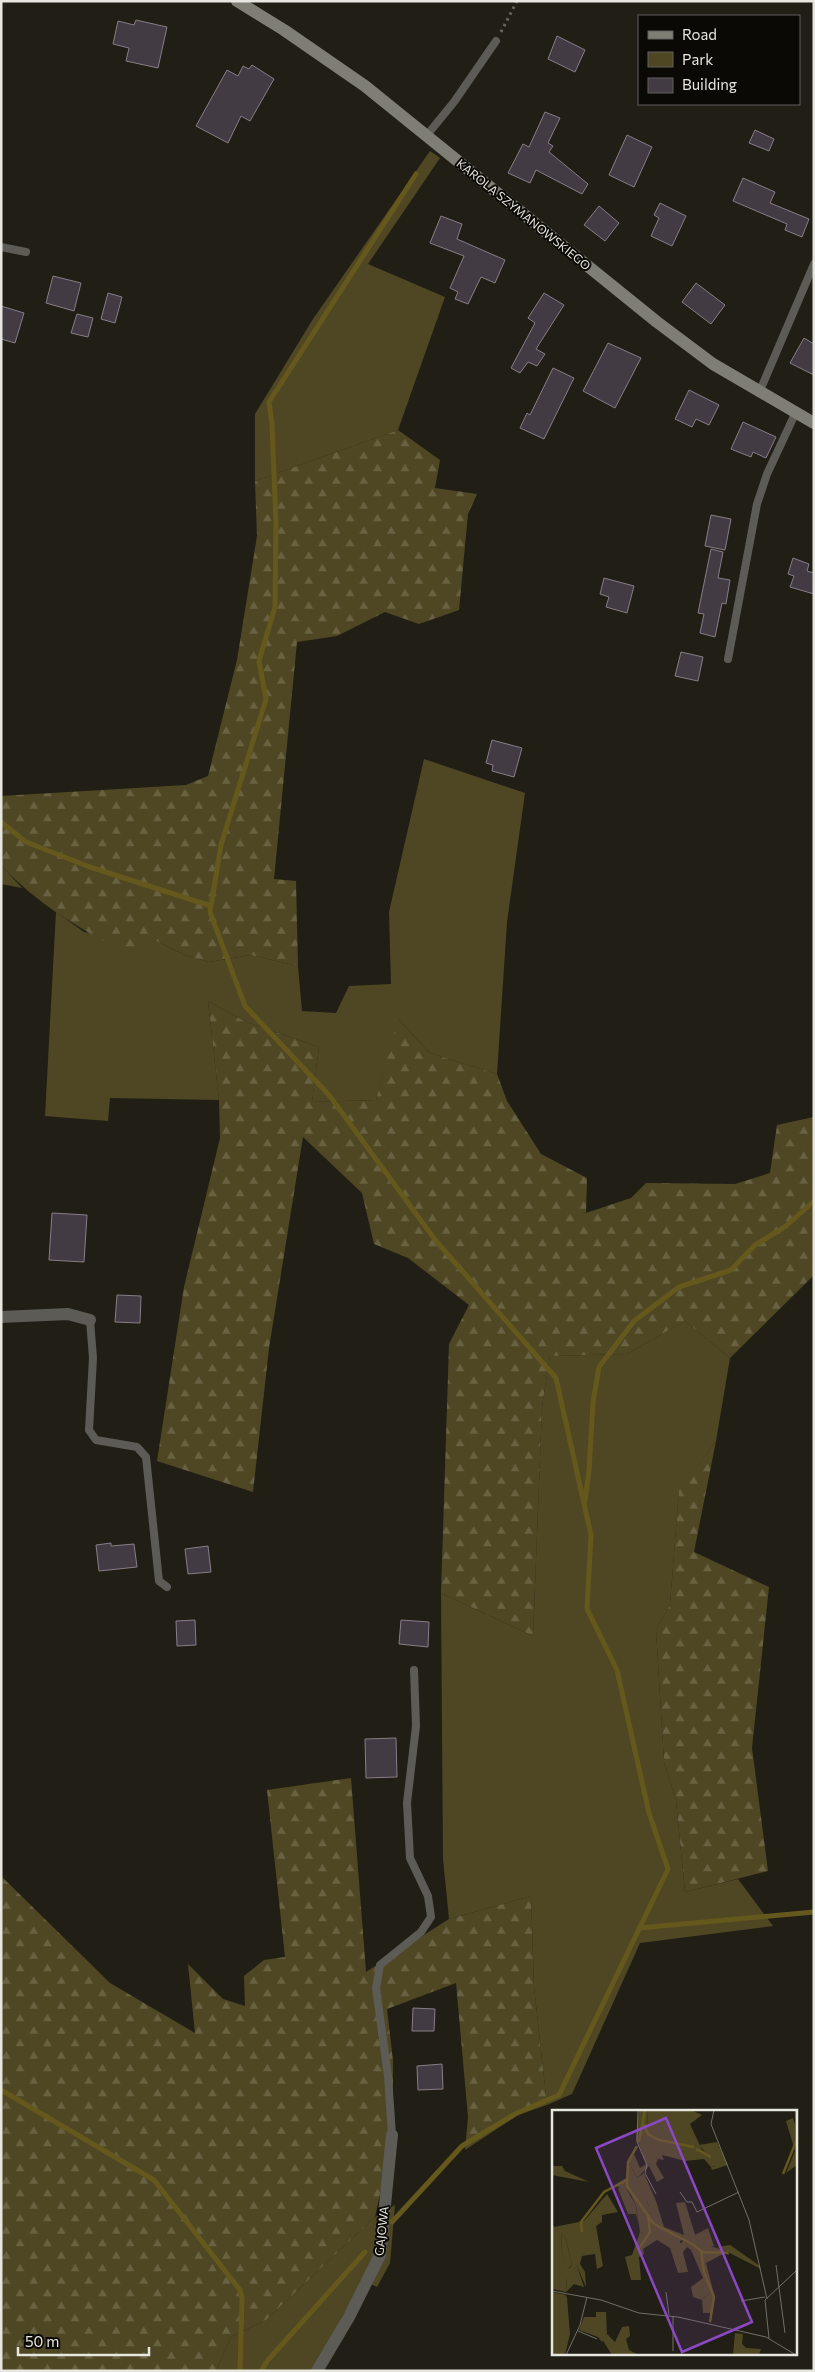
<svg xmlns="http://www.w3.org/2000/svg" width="815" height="2372" font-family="Commissioner,sans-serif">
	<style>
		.green { fill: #4f4723 }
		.forest { fill: url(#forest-firs) }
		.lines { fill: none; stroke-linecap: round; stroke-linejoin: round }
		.stream { stroke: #65581c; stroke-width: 5 }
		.building { fill: #433b43; stroke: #877d87 }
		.path { stroke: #66645b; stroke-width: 3; stroke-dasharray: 2.5 4; stroke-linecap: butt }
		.lane { stroke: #5c5b56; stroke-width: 8 }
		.street { stroke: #5c5b56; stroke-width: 12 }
		.secondary { stroke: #7f7e75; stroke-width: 12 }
		.labels { text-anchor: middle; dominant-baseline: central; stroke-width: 4; stroke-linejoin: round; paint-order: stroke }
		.street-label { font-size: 12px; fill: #e7e6df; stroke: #0a0905 }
		.inset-river { fill: none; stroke: #65581c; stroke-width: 2.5 }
		.inset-road { fill: none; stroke: #706f66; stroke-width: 1 }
		.view { fill: #8b48c4; fill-opacity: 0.15; stroke: #8b48c4; stroke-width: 2.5 }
		.inset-edge { fill: none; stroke: #e7e6df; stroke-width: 2.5 }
	</style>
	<defs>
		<pattern id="forest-firs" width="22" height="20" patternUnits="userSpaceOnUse" patternTransform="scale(1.25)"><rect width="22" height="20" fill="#4f4723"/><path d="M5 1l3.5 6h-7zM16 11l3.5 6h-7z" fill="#686242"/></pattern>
	</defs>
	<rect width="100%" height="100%" fill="#211f15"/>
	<path class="green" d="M430,151L440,158L368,264L445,297L398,430L255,481V414L313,319Z
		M424,759L525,793L507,922L497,1074L430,1053L399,1020L376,1100L312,1102L319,1047L244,1021L208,1001L219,1100L110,1098L108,1121L45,1116L56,912L84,932L154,940L187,956L209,962L251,955L298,966L302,1011L336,1013L349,986L391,984L389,912Z
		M1,865L22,888L1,884Z
		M685,1321L730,1358L716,1441L679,1491L670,1605L656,1630L664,1762L676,1800L685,1892L738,1879L773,1926L640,1943L572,2094L547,2105L534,1987L531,1896L449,1919L443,1859L441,1593L533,1636L542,1407L550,1356L627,1354Z
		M395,2205L390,2263L377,2287L363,2280L312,2371H216L231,2337L266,2320L375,2217Z"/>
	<path class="forest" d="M398,430L440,460L435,488L477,494L468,514L459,610L419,624L385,612L337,636L297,642L274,879L296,881L298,966L251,955L209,962L187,956L154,940L127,952C80,930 36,903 1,865V796L186,785L208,776L237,660L257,536L255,481Z
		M208,1001L244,1021L319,1047L312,1102L376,1100L398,1019L430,1053L497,1074L507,1101L541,1154L587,1178L586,1213L631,1198L646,1183L735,1184L770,1173L777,1125L814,1117V1275L730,1358L685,1321L627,1354L550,1356L542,1407L533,1636L441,1593L449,1344L469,1305L408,1258L374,1244L362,1193L303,1137L269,1348L253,1492L157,1461L184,1287L220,1138L219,1100Z
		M716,1441L694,1552L769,1587L752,1748L768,1871L685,1892L676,1800L664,1762L656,1630L670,1605L679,1490Z
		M351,1778L366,1972L449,1919L531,1896L534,1987L547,2105L518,2115L465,2150L468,2117L456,1983L387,2009L393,2061V2133L375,2217L266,2320L231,2337L216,2371H1V1876L110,1983L195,2033L188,1964L223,1999L245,2006L244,1976L264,1960L285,1957L267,1790Z"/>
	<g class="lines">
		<path class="stream" d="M1,822L26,842L90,867L211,906
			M585,1501L589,1471L593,1402L599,1367L634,1321L679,1287L731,1270L755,1245L786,1226L814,1201
			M639,1928L814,1912
			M1,2090L154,2180L240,2290L242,2299L240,2371
			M392,2222L462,2146L515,2114L559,2095L668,1869L649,1813L617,1670L587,1609L591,1535L556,1378L436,1241L329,1095L245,1006L210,912L221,845L266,699L259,661L275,607L276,524L272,424L269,402L416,174
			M261,2371L268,2360L365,2252"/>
	</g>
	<path class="building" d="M136,20L167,27L158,68L126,61L129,48L113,44L118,21L134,25Z
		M557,36L585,50L575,72L548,59Z
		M252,65L274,79L250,121L241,116L228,143L196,126L227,70L238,76L243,66L249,69Z
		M545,112L560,118L548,143L553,146L549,152L588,184L582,194L536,170L530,183L508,173L523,144L529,147Z
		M755,130L774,139L769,151L749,143Z
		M627,135L652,147L634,187L609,175Z
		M743,178L775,192L770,203L809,219L802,237L785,230L787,224L733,201Z
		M660,203L686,216L672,246L651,236L659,218L654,215Z
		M599,206L619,223L605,241L584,225Z
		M441,216L462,224L457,239L505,260L495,283L481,277L468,304L455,299L458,292L450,288L464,256L430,243Z
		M53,276L81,283L74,311L46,303Z
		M696,283L725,305L711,324L682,302Z
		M108,293L122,297L115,323L101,319Z
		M544,293L564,305L536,349L545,354L537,366L528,362L520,373L511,368L535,323L528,318Z
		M1,306L24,313L15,343L1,339Z
		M77,314L93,318L88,337L71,333Z
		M804,338L814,344V375L790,363Z
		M608,343L641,358L615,408L583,391Z
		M553,368L574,378L544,439L520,428L527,413L530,415Z
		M689,390L719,405L709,425L696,419L692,427L675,419Z
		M743,422L776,437L766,458L753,452L751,457L731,449Z
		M711,515L731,519L725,550L705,546Z
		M711,549L723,552L718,578L730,580L726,604L722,603L715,637L700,633L704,614L698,613Z
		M793,558L809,564L807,571L814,573V594L790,587L794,576L788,574Z
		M604,578L634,586L627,613L606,607L609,597L600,594Z
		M681,652L703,657L698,681L675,676Z
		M492,740L522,748L514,777L492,771L493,765L486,763Z
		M52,1213L87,1215L84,1262L49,1260Z
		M117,1295L141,1296L140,1323L115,1322Z
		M111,1543V1546L134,1544L137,1567L99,1571L96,1545Z
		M208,1546L211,1572L188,1574L185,1549Z
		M195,1620L196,1645L177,1646L176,1621Z
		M401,1620L429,1622L428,1647L399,1644Z
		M396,1738L397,1777L366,1778L365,1739Z
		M413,2008L435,2009L434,2031H412Z
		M442,2064L443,2089L418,2090L417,2066Z"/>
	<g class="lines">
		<path class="path" d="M501,32L517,1"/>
		<path class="lane" d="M427,135L454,102L496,41
			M1,247L26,252
			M759,393L814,264
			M728,659L757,504L767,474L795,414
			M90,1320L93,1358L89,1430L96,1440L137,1447L146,1457L159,1581L167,1587
			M392,2135L388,2076L376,1988L380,1965L421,1932L431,1917L428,1896L410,1858L407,1803L416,1726L414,1670"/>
		<path class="street" d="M1,1317L68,1314L90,1320
			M317,2371L349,2317L380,2255L392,2135"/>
		<path class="secondary" d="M237,1L284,30L365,86L657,322L713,364L814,423"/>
	</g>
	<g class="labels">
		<g class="street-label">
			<text transform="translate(524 214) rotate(39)">KAROLA SZYMANOWSKIEGO</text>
			<text transform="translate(381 2231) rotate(-84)">GAJOWA</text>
		</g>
	</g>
	<g transform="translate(552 2110)">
		<rect width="245" height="245" fill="#211f15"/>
		<path d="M96,0L95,20L87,35L84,29L87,1ZM165,32L176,55L160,60L159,57L165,56L147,35ZM76,51L85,68L92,63L104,91H95L104,116L93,124L88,122L84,96L79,85L72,75L68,78L63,75L74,68ZM0,56H10L13,61L37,72L0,65ZM156,118L162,136L139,140L135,137L131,142L136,162L126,163L118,138L125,137L133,129L135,134H145L141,126ZM9,123L14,129L20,155L16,159L10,143ZM178,135L208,156L209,159L166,137ZM25,156L32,177L22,174L14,182L15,166ZM161,180L163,186L158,215L159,203H151L150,190ZM44,202H54L55,224L50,232L46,227L27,220L32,207H44Z" fill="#4f4723"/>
		<path d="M96,0H139L150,5L138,14L150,40L166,49L165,56L159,57L152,49L133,51L110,45L112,50L106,49L104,54L112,68L105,72L97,56L85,68L76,51L82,44L88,58L94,54L87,35L95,19ZM241,8L245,21V55L234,63L243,41L234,11ZM72,74L84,96L86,114L84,104H76L66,79ZM55,84L66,102L50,105V112L44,116L51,156L45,159L43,144L30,146L28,154L33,162L34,177L25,156L15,167L14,182L0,179V113L2,117L32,111ZM9,123L14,129L20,155L17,159L10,143ZM95,91H104L112,117L132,125L124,93L133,92L146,134H135L133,129L128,131L129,139L118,138L105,130L91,139L92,144L87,147L89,170H79L73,147L80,145L88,122L93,123L103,115ZM155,135L177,142V145L173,143L154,153L161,180L150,190L141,187L139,177L151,168L139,140ZM0,182L14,185L15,188L18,224L13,245H0ZM77,216L78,226L74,229L77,240L87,245H60L50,229L55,224L63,232L70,217ZM183,223L191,224L190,234L194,238L209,239L207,245H181Z" fill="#4f4723" fill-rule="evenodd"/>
		<path class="inset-river" d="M92,14L96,24L107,30L142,37M87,32L93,0M85,36L76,52L75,76L102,114L142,135L149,141L152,162L162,187L158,212M144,39L159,47M231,64L245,29L244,0M30,122L29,112L52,82L75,70M86,140L98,122L96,106M149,142L176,143"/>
		<path class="inset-road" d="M86,0L85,32L95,55L93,63L104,84M162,0L159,14L197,110L215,189M128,82L135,92H140L145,102L187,82M224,155L233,223M0,181L49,190L87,203L126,207L214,227L244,245M114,182L117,205M189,191L213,187M121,206V241M26,221L45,229M217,228L213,190L245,160M14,245L28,215L35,187"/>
		<path class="view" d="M114,8L200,212L130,242L44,38Z"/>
		<rect width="245" height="245" class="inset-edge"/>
	</g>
	<rect width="815" height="2372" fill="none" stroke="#e7e6df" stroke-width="5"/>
	<rect x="638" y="15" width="162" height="90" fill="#0a0905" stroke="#62615c"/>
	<rect x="648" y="31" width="25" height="8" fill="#7f7e75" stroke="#62615c"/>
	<text x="682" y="40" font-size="15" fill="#e7e6df">Road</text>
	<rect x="648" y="52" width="25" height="15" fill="#4f4723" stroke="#62615c"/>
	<text x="682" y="65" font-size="15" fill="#e7e6df">Park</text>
	<rect x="648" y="78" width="25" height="15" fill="#433b43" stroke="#62615c"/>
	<text x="682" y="90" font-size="15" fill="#e7e6df">Building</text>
	<path d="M18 2347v8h131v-8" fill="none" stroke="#e7e6df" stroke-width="2.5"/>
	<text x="25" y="2347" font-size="15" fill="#e7e6df" stroke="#0a0905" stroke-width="4" paint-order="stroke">50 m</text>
</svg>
